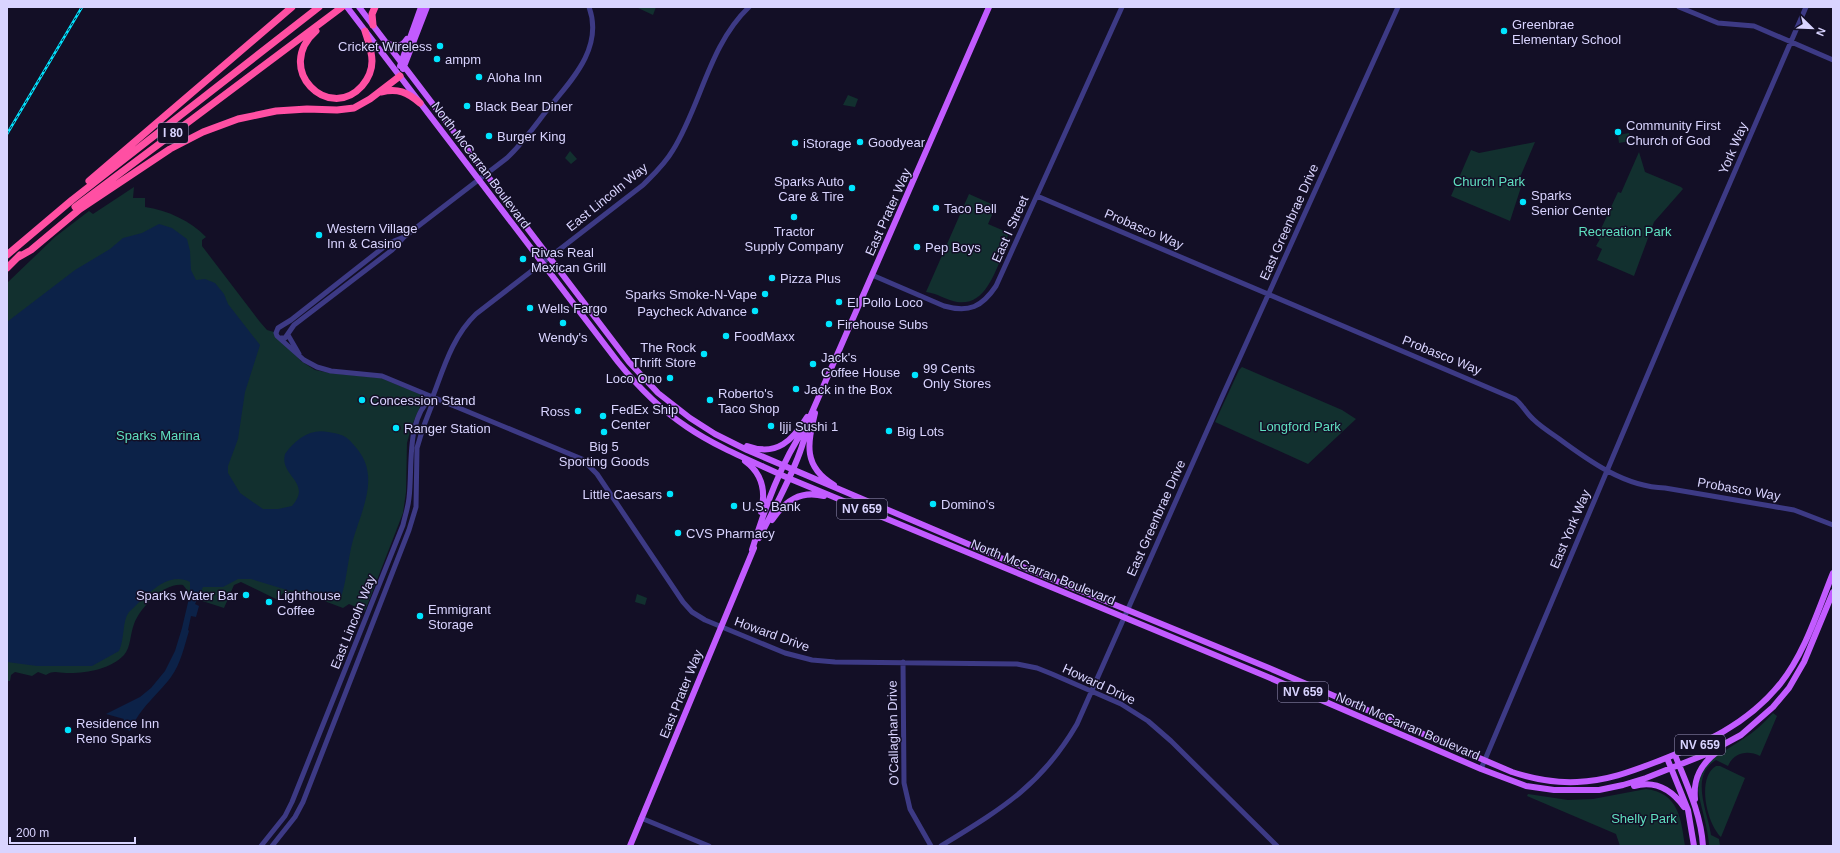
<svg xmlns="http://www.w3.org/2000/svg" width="1840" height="853" font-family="Helvetica,sans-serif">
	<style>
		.green { fill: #12302f }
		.water { fill: #0c2248 }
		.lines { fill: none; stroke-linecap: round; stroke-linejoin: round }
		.minor { stroke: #3d3a85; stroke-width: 5 }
		.major { stroke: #c25bff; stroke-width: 6 }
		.highway { stroke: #ff4fa3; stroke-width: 7 }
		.rail-casing { stroke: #00e5ff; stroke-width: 2.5 }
		.rail { stroke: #130f26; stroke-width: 1; stroke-dasharray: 3; stroke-linecap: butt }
		.poi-dot { fill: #00e5ff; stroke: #130f26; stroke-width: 1.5 }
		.labels { text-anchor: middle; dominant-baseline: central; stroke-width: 3; stroke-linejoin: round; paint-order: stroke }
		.shield { fill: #130f26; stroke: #9e99be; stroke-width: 1 }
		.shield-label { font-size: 12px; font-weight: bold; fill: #d9d4ff }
		.poi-label { font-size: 13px; fill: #d9d4ff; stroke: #130f26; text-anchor: start }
		.street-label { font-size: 13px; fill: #d9d4ff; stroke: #130f26 }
		.park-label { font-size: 13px; fill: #5fe0c0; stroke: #130f26 }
	</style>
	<rect width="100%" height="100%" fill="#130f26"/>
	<path class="green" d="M636,7H656L653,15Z
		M848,95L858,99L855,107L843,105Z
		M1629,133L1630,141L1619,143L1618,135Z
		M1535,142L1518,182L1522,184L1510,221L1451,196L1471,150L1479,153Z
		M570,151L577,159L571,164L565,158Z
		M1639,152L1645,172L1681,187L1683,189L1654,222L1634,276L1597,260L1602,249L1596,246L1600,239L1597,238L1602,233L1600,231L1618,192L1621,193Z
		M134,187L133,198H145V207C167,210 191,221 206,237L202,240V246L260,322L267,330L274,332L301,361L315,370L330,373L381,378L422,395L423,400L412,425L407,443L406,492L403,513L365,611L349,604L343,608L319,599H304L283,593L278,600L241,582L234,585L224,608L187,596V590L183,585C165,582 141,606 134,624C130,634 131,647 124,655C111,669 84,674 66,673C58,673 54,670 46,675L38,672L32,676L15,672L11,675L10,681H7V283L55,237L89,211L93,214Z
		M969,194L996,206L988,224L1009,233L1000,255L1002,257C993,276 984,306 957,302C946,300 937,293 926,292Z
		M1242,367L1342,410L1356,419L1308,464L1215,422L1239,370Z
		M637,594L647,598L645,605L635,602Z
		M1773,713L1777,716L1760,756C1748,750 1734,752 1728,766L1716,760C1689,776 1708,812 1711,835L1719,839L1720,846H1709C1708,828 1702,812 1699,795C1693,763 1722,754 1743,739C1754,732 1764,723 1773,713Z
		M1716,766H1720L1745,778L1721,837C1707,824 1696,778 1716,766Z
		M1646,789C1679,793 1681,819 1685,846H1620L1616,834L1527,796L1528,794L1568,800L1593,799Z"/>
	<path class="water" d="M159,224L172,228L187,239L190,251L191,270L196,280L205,279L215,283L224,294L228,304L260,345L245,392L238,439L228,466V473L240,493L263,509H278L292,506C313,482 279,476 285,454C295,440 310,428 328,432C345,435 347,436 358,450C380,478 361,511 353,540C348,558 347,577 342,594L339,599L335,600L322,592L287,590L251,579H238L223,587H203L195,604L199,606L196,617L191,616L188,630L189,631C184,647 181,663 171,677C156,697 141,706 130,731L121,727L124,719L106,714L140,697L151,688L165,671L175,651L182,628L190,594V582C166,570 145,598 129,612C122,621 125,638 119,651L92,666H37L7,662V322L75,270L110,249L123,238L142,233Z"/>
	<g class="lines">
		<path class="minor" d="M1679,7L1718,23L1754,26L1833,60
			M1037,196L1515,399C1522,404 1526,413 1533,419C1540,426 1549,432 1558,438C1589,461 1625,487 1665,488L1794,510L1833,525
			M404,237L389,243L291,320L278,328L276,333L277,336L304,360L317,367L331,371L382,376L582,459L597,474L683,602L692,612L705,620L785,653L812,660L835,662L1017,664L1037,668L1052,674L1121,704L1148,721L1171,741L1277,846
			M872,275L944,306C969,313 982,307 996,286L1122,7
			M288,335L299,354
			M281,338H285L294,325L392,250L404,237L507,158C523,143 534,127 547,110C571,81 604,48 589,7
			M903,662L904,783L910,809L931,846
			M1481,769L1680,298L1806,7
			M641,818L709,846
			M261,846L285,816L292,802L403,525C405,516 408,508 409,498C413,467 405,419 433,396C444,367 453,336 476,314L643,185C654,174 665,164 673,150C701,105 709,45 749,7
			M272,846L295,817L303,802L409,530L416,507L417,448L423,428L433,402V396
			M941,846C1001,809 1041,786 1077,724L1222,397L1398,7"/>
		<path class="major" d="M347,7L618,362C638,387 660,409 687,427C718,448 754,462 788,478L1268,677L1481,769L1526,786L1554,790H1599L1623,785L1646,778L1704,755L1741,735L1773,707L1789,688L1804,662L1833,592
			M359,7L629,362L658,393L690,418L715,434L747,450L1001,558L1269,668L1512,772C1533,779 1555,783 1577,782C1606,781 1630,772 1656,762C1703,744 1747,725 1780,684C1805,653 1818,610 1833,573
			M387,43C396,47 401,48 407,39
			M400,66L421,7
			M403,69L427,7
			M815,413C808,443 802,466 834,485
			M747,446C777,457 793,440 807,417
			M745,461C763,474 766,492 761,512
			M772,520C785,501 800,490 824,496
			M759,538C771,515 807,449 806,426
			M752,550C765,508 781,462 806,426L989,7
			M1675,755C1687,785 1701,814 1703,846
			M1667,758L1688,810L1694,846
			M1634,786C1656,780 1672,790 1684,807
			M1695,799C1693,778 1701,764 1718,751
			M630,846L754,548"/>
		<path class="highway" d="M373,25L372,14L375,7
			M316,31C273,69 329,123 362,86C368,79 372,70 372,61C372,51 368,41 365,31
			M381,92C398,88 407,92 420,103
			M89,181L292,7
			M75,207L342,7
			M7,255L72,200L319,7
			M17,258L31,250L80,209L170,149L203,132L238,119L276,111L307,109L337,110L354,108L370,99L400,76
			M7,268L20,255"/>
		<defs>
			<path id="rail" d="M7,134L82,7"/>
		</defs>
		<use href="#rail" class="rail-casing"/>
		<use href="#rail" class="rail"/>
	</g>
	<g class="poi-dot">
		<circle cx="1504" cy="31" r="4"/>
		<circle cx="440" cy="46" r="4"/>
		<circle cx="437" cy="59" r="4"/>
		<circle cx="479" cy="77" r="4"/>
		<circle cx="467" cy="106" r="4"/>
		<circle cx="1618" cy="132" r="4"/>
		<circle cx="489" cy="136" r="4"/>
		<circle cx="860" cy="142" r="4"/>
		<circle cx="795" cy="143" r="4"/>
		<circle cx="852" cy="188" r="4"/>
		<circle cx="1523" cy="202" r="4"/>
		<circle cx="936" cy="208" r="4"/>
		<circle cx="794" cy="217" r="4"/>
		<circle cx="319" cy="235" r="4"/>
		<circle cx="917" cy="247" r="4"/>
		<circle cx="523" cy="259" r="4"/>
		<circle cx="772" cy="278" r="4"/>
		<circle cx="765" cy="294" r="4"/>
		<circle cx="839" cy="302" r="4"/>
		<circle cx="530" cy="308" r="4"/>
		<circle cx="755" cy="311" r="4"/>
		<circle cx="563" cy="323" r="4"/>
		<circle cx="829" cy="324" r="4"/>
		<circle cx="726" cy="336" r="4"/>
		<circle cx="704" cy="354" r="4"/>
		<circle cx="813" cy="364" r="4"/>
		<circle cx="915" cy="375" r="4"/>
		<circle cx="670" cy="378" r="4"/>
		<circle cx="796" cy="389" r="4"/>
		<circle cx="362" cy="400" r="4"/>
		<circle cx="710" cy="400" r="4"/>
		<circle cx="578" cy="411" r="4"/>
		<circle cx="603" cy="416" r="4"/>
		<circle cx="771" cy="426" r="4"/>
		<circle cx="396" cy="428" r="4"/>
		<circle cx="889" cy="431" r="4"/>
		<circle cx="604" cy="432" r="4"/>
		<circle cx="670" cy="494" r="4"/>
		<circle cx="933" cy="504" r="4"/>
		<circle cx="734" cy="506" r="4"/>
		<circle cx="678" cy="533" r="4"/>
		<circle cx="246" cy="595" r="4"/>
		<circle cx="269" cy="602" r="4"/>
		<circle cx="420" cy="616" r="4"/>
		<circle cx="68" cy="730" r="4"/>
	</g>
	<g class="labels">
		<g class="shield">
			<rect x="158" y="123" width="30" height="20" rx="3"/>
			<rect x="837" y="499" width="50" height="20" rx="3"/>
			<rect x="1278" y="682" width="50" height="20" rx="3"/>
			<rect x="1675" y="735" width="50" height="20" rx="3"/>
		</g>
		<g class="shield-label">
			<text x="173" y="133">I 80</text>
			<text x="862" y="509">NV 659</text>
			<text x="1303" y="692">NV 659</text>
			<text x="1700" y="745">NV 659</text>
		</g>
		<g class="poi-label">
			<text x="1512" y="24">Greenbrae<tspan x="1512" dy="15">Elementary School</tspan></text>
			<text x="432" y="46" text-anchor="end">Cricket Wireless</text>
			<text x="445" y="59">ampm</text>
			<text x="487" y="77">Aloha Inn</text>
			<text x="475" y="106">Black Bear Diner</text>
			<text x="1626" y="125">Community First<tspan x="1626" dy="15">Church of God</tspan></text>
			<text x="497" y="136">Burger King</text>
			<text x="868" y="142">Goodyear</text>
			<text x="803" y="143">iStorage</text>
			<text x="844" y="181" text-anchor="end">Sparks Auto<tspan x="844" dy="15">Care &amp; Tire</tspan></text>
			<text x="1531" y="195">Sparks<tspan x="1531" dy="15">Senior Center</tspan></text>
			<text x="944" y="208">Taco Bell</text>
			<text x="327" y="228">Western Village<tspan x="327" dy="15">Inn &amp; Casino</tspan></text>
			<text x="794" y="231" text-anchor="middle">Tractor<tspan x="794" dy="15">Supply Company</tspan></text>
			<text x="925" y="247">Pep Boys</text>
			<text x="531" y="252">Rivas Real<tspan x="531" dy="15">Mexican Grill</tspan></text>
			<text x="780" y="278">Pizza Plus</text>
			<text x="757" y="294" text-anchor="end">Sparks Smoke-N-Vape</text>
			<text x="847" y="302">El Pollo Loco</text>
			<text x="538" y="308">Wells Fargo</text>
			<text x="747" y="311" text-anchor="end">Paycheck Advance</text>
			<text x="837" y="324">Firehouse Subs</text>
			<text x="734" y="336">FoodMaxx</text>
			<text x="563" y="337" text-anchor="middle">Wendy's</text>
			<text x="696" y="347" text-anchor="end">The Rock<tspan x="696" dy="15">Thrift Store</tspan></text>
			<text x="821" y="357">Jack's<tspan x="821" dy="15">Coffee House</tspan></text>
			<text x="923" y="368">99 Cents<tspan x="923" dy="15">Only Stores</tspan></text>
			<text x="662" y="378" text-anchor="end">Loco Ono</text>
			<text x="804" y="389">Jack in the Box</text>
			<text x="718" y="393">Roberto's<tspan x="718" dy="15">Taco Shop</tspan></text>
			<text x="370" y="400">Concession Stand</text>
			<text x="611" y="409">FedEx Ship<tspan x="611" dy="15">Center</tspan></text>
			<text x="570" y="411" text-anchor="end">Ross</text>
			<text x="779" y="426">Ijji Sushi 1</text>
			<text x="404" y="428">Ranger Station</text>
			<text x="897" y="431">Big Lots</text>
			<text x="604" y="446" text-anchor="middle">Big 5<tspan x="604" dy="15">Sporting Goods</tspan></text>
			<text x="662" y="494" text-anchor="end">Little Caesars</text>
			<text x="941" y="504">Domino's</text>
			<text x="742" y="506">U.S. Bank</text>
			<text x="686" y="533">CVS Pharmacy</text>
			<text x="238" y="595" text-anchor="end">Sparks Water Bar</text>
			<text x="277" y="595">Lighthouse<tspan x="277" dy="15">Coffee</tspan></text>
			<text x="428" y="609">Emmigrant<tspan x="428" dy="15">Storage</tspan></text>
			<text x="76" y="723">Residence Inn<tspan x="76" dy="15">Reno Sparks</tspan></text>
		</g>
		<g class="street-label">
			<text transform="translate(1733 148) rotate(-67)">York Way</text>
			<text transform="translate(481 165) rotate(53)">North McCarran Boulevard</text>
			<text transform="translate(607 197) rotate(-39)">East Lincoln Way</text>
			<text transform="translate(888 212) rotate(-66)">East Prater Way</text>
			<text transform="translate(1289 222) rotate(-66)">East Greenbrae Drive</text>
			<text transform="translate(1010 229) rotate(-66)">East I Street</text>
			<text transform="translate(1144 229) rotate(23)">Probasco Way</text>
			<text transform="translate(1442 355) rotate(22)">Probasco Way</text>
			<text transform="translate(1739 489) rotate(10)">Probasco Way</text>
			<text transform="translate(1156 518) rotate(-66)">East Greenbrae Drive</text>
			<text transform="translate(1570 529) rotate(-67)">East York Way</text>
			<text transform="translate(1043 572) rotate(22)">North McCarran Boulevard</text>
			<text transform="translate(353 622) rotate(-68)">East Lincoln Way</text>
			<text transform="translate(772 634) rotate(20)">Howard Drive</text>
			<text transform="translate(1099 684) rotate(25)">Howard Drive</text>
			<text transform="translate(681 694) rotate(-68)">East Prater Way</text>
			<text transform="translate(1408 726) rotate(23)">North McCarran Boulevard</text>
			<text transform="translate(893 733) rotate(-91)">O'Callaghan Drive</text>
		</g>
		<g class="park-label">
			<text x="1489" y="181">Church Park</text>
			<text x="1625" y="231">Recreation Park</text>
			<text x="1300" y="426">Longford Park</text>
			<text x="158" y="435">Sparks Marina</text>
			<text x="1644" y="818">Shelly Park</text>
		</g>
	</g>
	<rect width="1840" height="853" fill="none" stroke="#d9d4ff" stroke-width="16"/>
	<g transform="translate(1812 28) rotate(113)" stroke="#130f26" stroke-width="3" paint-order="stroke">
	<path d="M0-3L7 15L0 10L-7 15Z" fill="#d9d4ff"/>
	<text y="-6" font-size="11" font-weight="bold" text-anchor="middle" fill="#d9d4ff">N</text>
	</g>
	<path d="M10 837v6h125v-6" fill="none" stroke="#d9d4ff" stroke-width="2"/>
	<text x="16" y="837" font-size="12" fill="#d9d4ff" stroke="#130f26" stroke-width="3" paint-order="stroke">200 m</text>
</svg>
